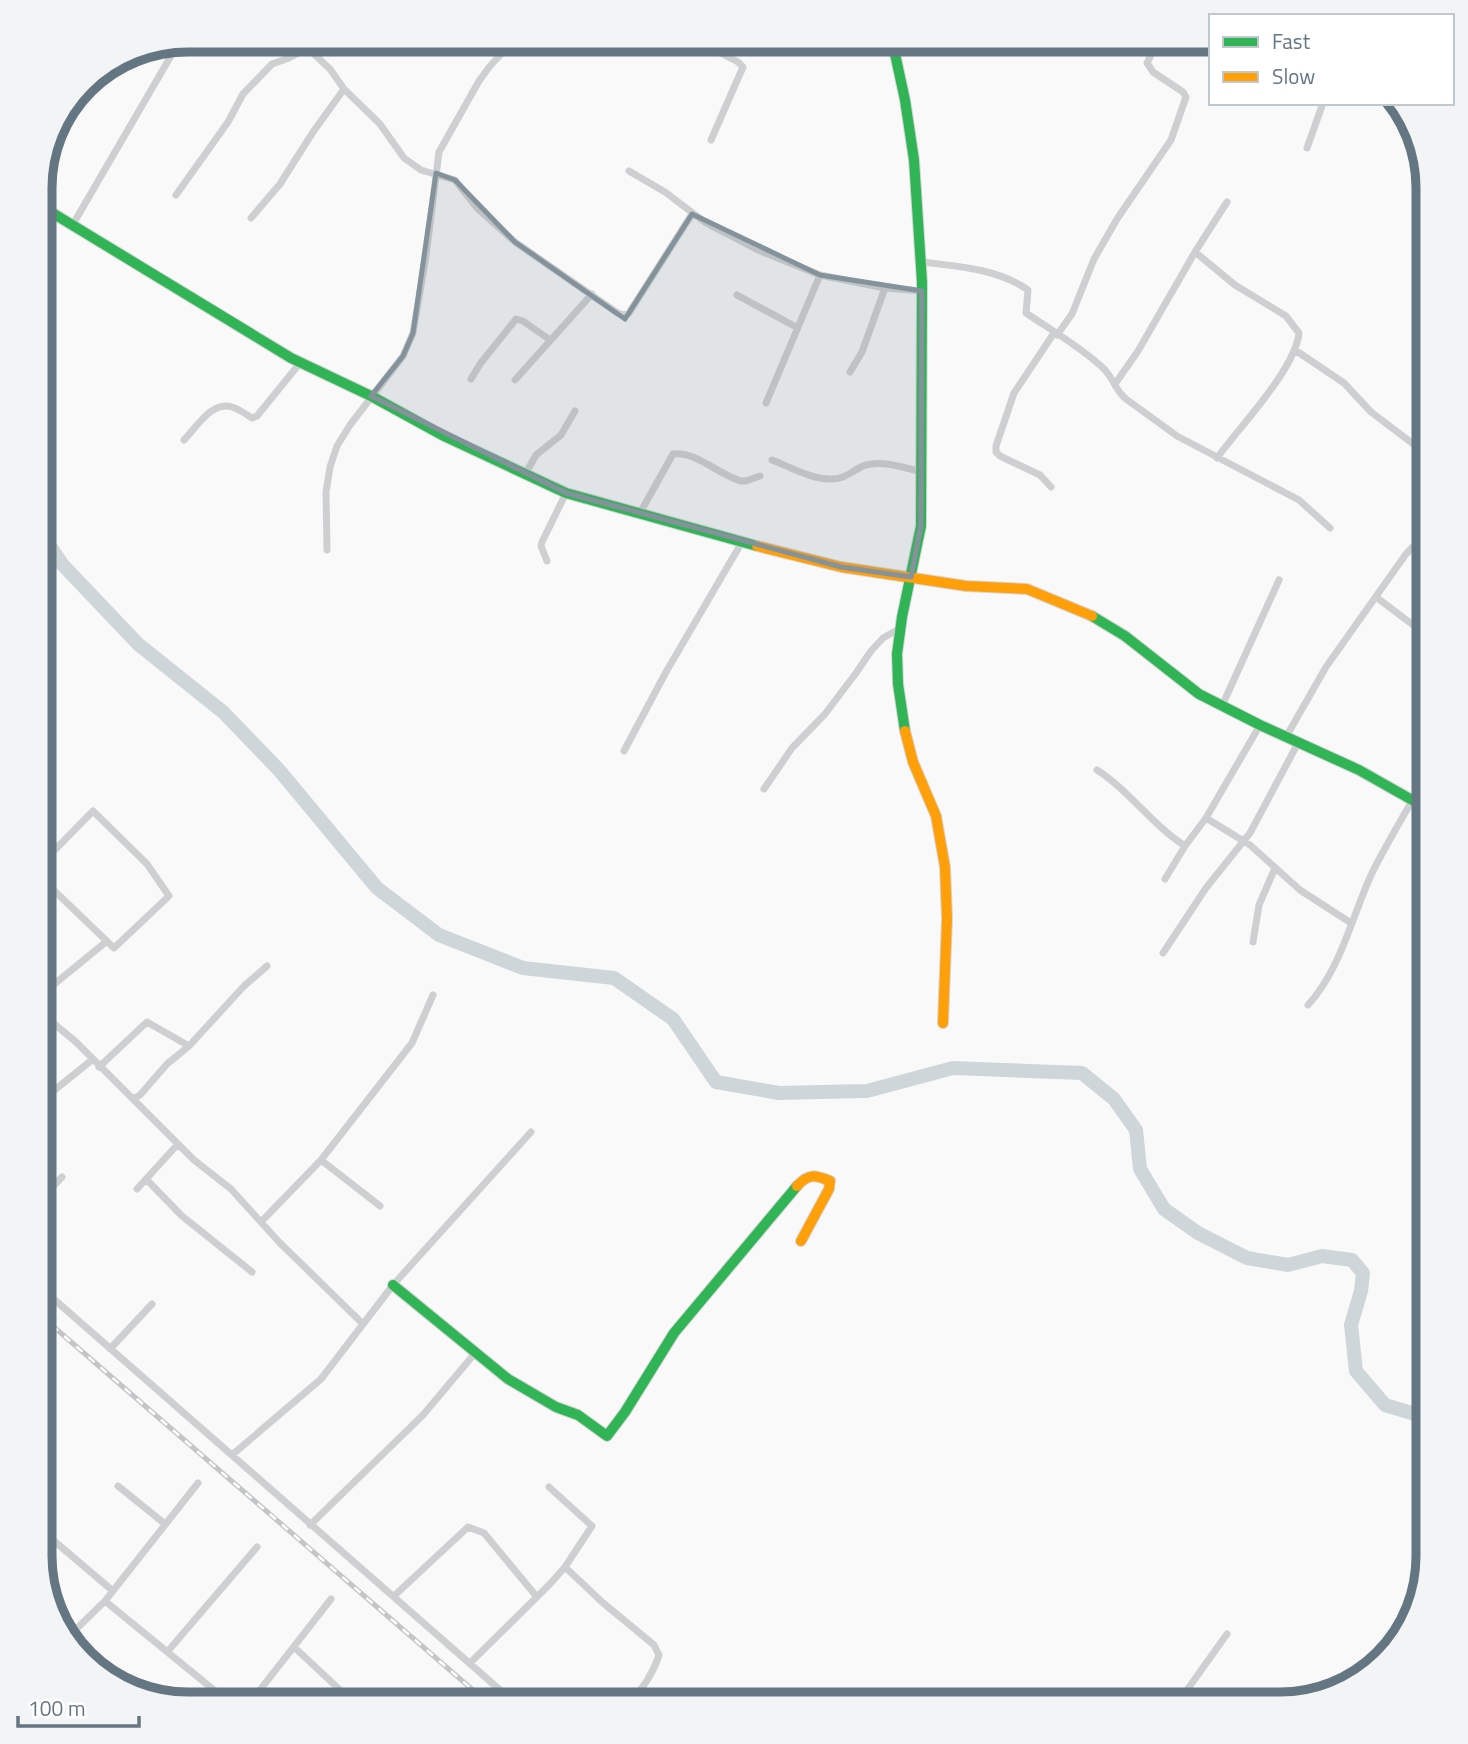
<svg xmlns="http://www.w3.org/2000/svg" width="1468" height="1744" font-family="'Titillium Web',sans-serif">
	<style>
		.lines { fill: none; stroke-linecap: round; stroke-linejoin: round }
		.river { stroke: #ced6d9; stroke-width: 14 }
		.fast-casing { stroke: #d5d6d7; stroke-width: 12 }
		.slow-casing { stroke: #d5d6d7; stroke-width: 12 }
		.street { stroke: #cecfd0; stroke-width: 7 }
		.fast { stroke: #30b455; stroke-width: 10 }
		.slow { stroke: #ff9f0a; stroke-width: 10 }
		.rail-casing { stroke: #c3c5c6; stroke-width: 5 }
		.rail { stroke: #fff; stroke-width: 2.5; stroke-dasharray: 8; stroke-linecap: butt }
		.marked { fill: #84929c; fill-opacity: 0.2; stroke: #84929c; stroke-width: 5; stroke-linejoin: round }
		.rim { fill: none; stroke: #657683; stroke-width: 9 }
	</style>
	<rect width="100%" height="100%" fill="#f9f9f9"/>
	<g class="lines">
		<path class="river" d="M41,533L62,564L138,644L223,712L279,770L377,888L439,935L523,968L614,978L673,1019L716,1082L779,1093L867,1091L953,1068L1082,1073L1114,1099L1136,1130L1140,1169L1164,1209L1198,1233L1247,1258L1288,1265L1322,1256L1352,1260L1363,1273L1361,1291L1351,1325L1356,1371L1385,1405L1428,1418"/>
		<defs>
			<path id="fast" d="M892,40L905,100L914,160L922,282L921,526L902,617L897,654L898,684L905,731
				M41,206L291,358L371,396L444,436L566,493L757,546
				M1092,616L1125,636L1199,694L1260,725L1359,770L1428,809
				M393,1285L508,1379L556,1407L578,1415L607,1436L625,1412L674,1333L797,1186"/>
			<path id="slow" d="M757,546L841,567L966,586L1027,589L1092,616
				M905,731L913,762L936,816L945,867L947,919L943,1023
				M797,1186C809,1173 815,1175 830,1181L829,1189L801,1241"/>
		</defs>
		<use href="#fast" class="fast-casing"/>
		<use href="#slow" class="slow-casing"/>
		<path class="street" d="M299,40L330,69L344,89L380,124L404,158L421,170L455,180L478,209L515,242L616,312L623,315L629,313L692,214
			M696,40L738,62L743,67L711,140
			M1307,148L1323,103
			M629,171L665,192L706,223L758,250L820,275L885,288L922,291
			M176,195L228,122L243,94L272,64L289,58L308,48
			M251,218L280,184L313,132L344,89
			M72,226L179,42
			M1195,252L1235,285L1286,316L1299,333C1295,370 1240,426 1217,458
			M922,262C956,266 999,269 1028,290L1026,313C1051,330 1082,348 1103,368C1113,377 1115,390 1126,399L1177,436L1299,500L1330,528
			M737,295L796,327
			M1057,335L1072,314L1094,259L1117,219L1171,140L1186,97L1183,92L1153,72L1147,63L1158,41
			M1295,350L1344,383L1371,412L1412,443L1428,458
			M850,372L862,352L885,288
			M471,379L480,364L516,319L523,321L550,340
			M515,380L592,294
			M1115,384L1138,351L1195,252L1227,202
			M766,403L820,275
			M184,440C196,428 212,400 232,407C239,409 246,414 252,418L257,416L300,363
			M772,460C790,467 811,479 830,479C845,479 849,473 861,467C879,459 903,467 921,472
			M526,473L536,455L561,435L575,411
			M1051,487L1040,475L1000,456L996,452V446L1014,393L1054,333
			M640,513L673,454C696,451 719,475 741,481H746L760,476
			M327,550L326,492L330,467L337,446L350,425L403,356L413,333L426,256L439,152L479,81L490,66L514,40
			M547,561L541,546L542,542L566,493
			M1376,597L1421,631
			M1222,706L1279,580
			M1286,737L1326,667L1406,554L1428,531
			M624,751L666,672L742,542
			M1097,770C1130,791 1152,825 1185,846
			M764,789L792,748L825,714L856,673L871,651L883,638L899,629
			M1206,818L1250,845L1300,890L1351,923
			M40,877L114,948L169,896L147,864L93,811L40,865
			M1165,879L1185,846L1206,818L1260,725
			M1253,942L1259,905L1275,868
			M1163,953L1206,888L1250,833L1298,743
			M1419,981L1428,963
			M40,989L52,986L107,941
			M1308,1005C1341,969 1352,916 1372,873C1389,839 1409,807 1428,773
			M40,1012L76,1042L194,1160L231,1189L279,1242L363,1324
			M99,1067L147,1022L189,1046
			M133,1099L140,1095L167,1064L189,1046L244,986L267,966
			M40,1102L93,1059
			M321,1160L380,1206
			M146,1179L182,1216L252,1272
			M137,1189L178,1144
			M40,1200L62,1177
			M261,1222L321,1160L412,1043L433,995
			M40,1287L516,1704
			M110,1349L152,1304
			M232,1455L321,1379L393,1285L531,1132
			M118,1486L165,1524
			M310,1525L423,1415L476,1352
			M40,1529L113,1591
			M565,1567L602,1602L654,1645L659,1655C653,1674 642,1690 628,1704
			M394,1596L468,1527L484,1533L537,1597
			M105,1601L231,1704
			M68,1637L105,1601L198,1483
			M294,1647L355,1704
			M168,1651L257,1547
			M470,1663L549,1585L565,1567L592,1526L549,1487
			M249,1704L331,1599
			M788,1704L790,1698
			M1177,1704L1227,1634"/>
		<use href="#fast" class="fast"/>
		<use href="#slow" class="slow"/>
		<defs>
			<path id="rail" d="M40,1315L489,1704"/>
		</defs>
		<use href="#rail" class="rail-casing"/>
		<use href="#rail" class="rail"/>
	</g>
	<path class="marked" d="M436,173L455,180L515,242L625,319L692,214L820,275L922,291L921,526L911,577L841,567L566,493L371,396L403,356L413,333Z"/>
	<path d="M0 0H1468V1744H0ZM188 52H1280A136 136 0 0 1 1416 188V1556A136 136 0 0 1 1280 1692H188A136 136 0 0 1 52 1556V188A136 136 0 0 1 188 52Z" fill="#f3f4f5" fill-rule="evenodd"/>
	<path class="rim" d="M188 52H1280A136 136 0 0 1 1416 188V1556A136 136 0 0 1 1280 1692H188A136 136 0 0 1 52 1556V188A136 136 0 0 1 188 52Z"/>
	<rect x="1209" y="14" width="245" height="91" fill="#ffffff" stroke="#c1c8cd" stroke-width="2"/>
	<rect x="1223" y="37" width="35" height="10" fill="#30b455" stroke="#c1c8cd" stroke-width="2"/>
	<text x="1272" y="49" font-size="21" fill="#657683">Fast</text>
	<rect x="1223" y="72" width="35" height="10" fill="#ff9f0a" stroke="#c1c8cd" stroke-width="2"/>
	<text x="1272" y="84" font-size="21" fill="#657683">Slow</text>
	<path d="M18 1716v10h121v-10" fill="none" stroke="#657683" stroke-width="3.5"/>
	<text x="28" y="1716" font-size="21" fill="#657683" stroke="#ffffff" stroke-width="5" paint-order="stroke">100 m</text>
</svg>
